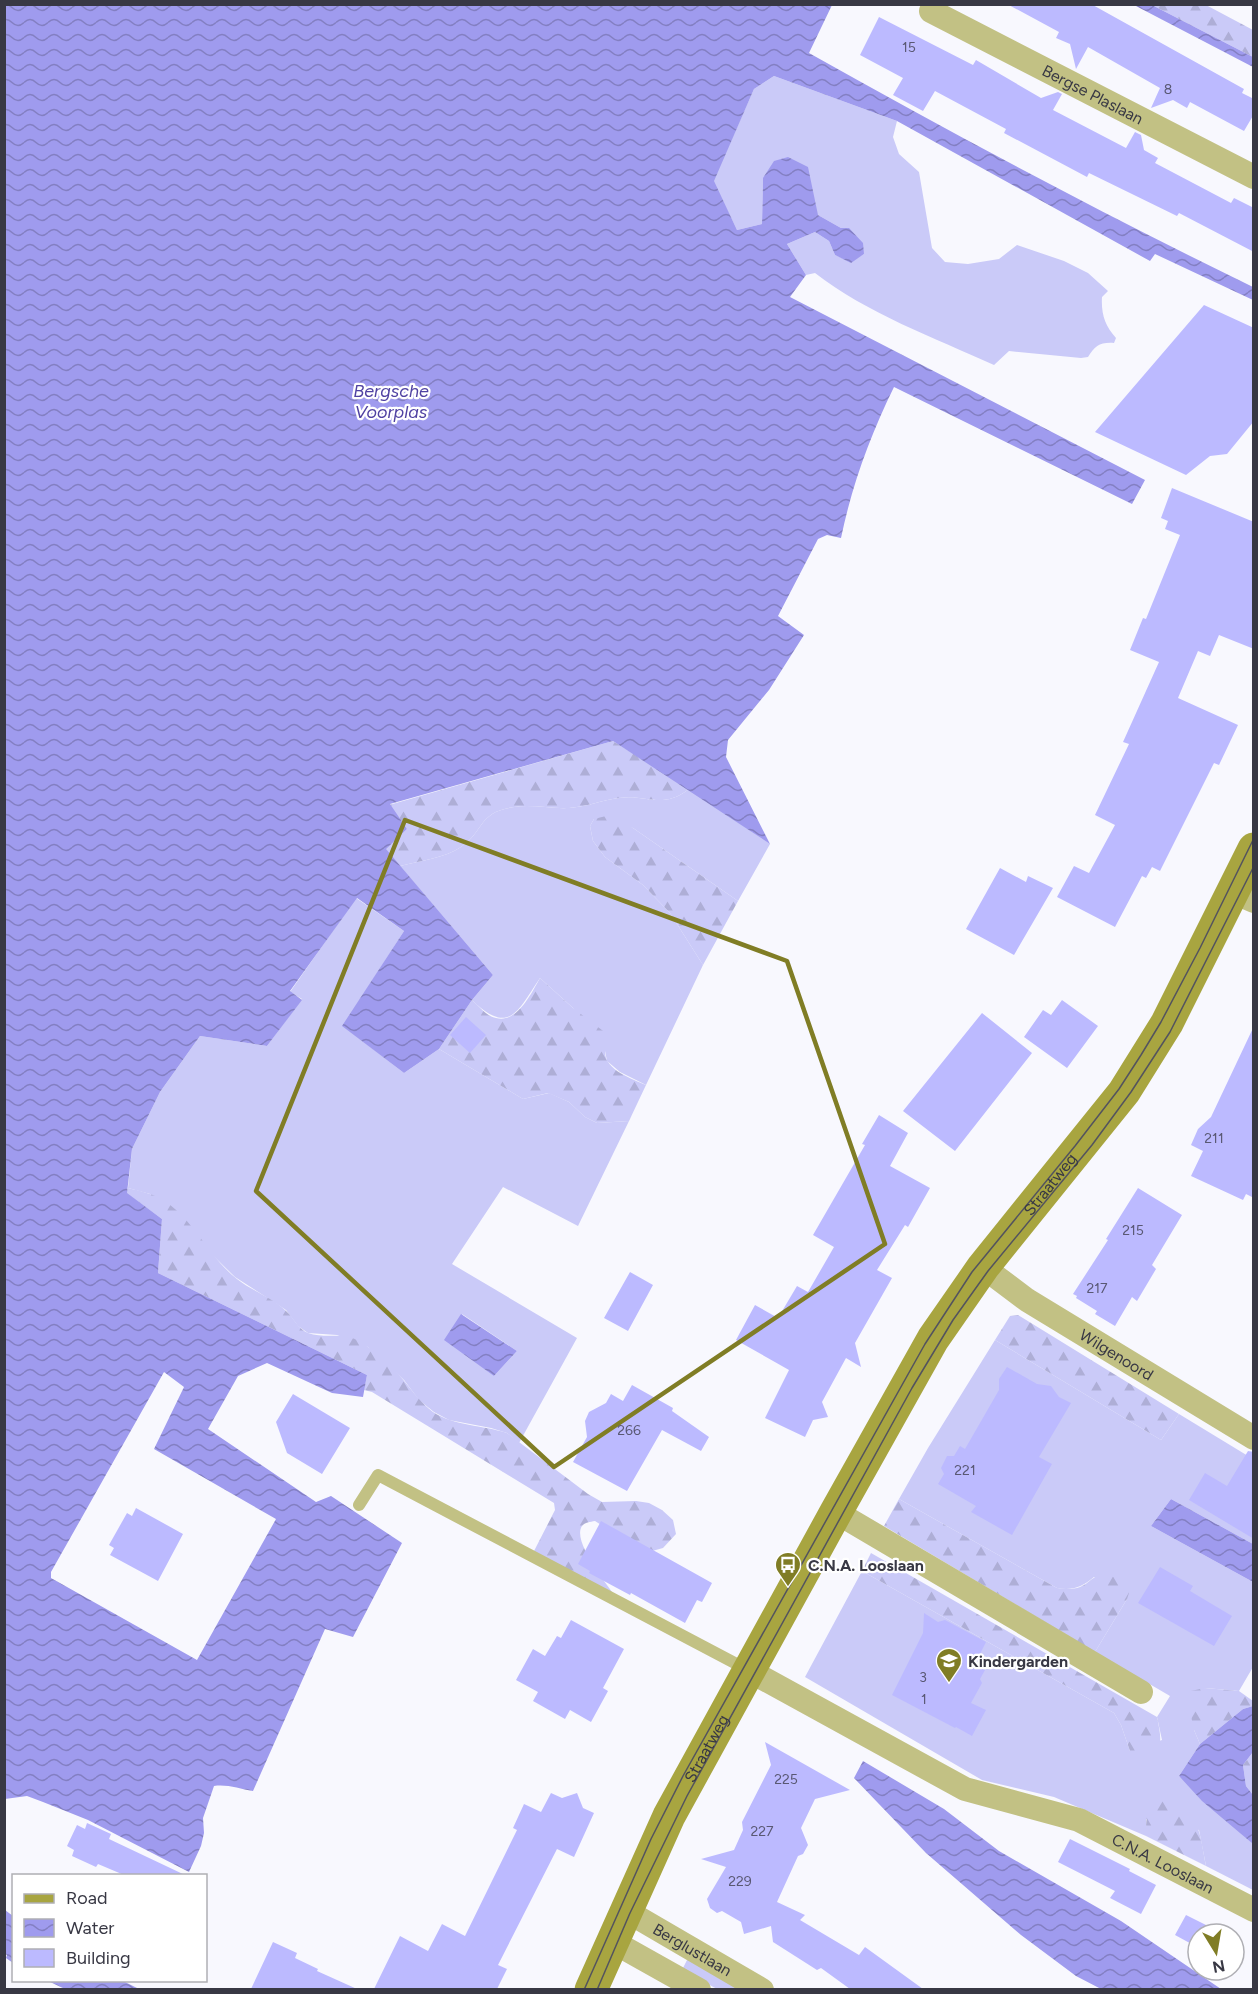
<svg xmlns="http://www.w3.org/2000/svg" width="1258" height="1994" font-family="Figtree,sans-serif">
	<style>
		.grass { fill: #cacaf8; fill-rule: evenodd }
		.forest { fill: url(#forest-firs) }
		.water { fill: url(#water-waves); fill-rule: evenodd }
		.building { fill: #bcbaff }
		.lines { fill: none; stroke-linecap: round; stroke-linejoin: round }
		.lane { stroke: #c2c184; stroke-width: 12 }
		.street { stroke: #c2c184; stroke-width: 24 }
		.secondary { stroke: #a8a540; stroke-width: 33 }
		.tram { stroke: #53535e; stroke-width: 1.5 }
		.marked { fill: none; stroke: #807d25; stroke-width: 4.5; stroke-linejoin: round }
		.labels { text-anchor: middle; dominant-baseline: central; stroke-width: 4.5; stroke-linejoin: round; paint-order: stroke }
		.number-label { font-size: 14px; fill: #595873 }
		.street-label { font-size: 16px; fill: #383844; stroke: #fff }
		.poi-label { font-size: 16px; font-weight: bold; fill: #383844; stroke: #fff; text-anchor: start }
		.water-label { font-size: 18px; font-style: italic; fill: #5042a2; stroke: #fff }
	</style>
	<defs>
		<pattern id="forest-firs" width="22" height="20" patternUnits="userSpaceOnUse" patternTransform="scale(1.5)"><rect width="22" height="20" fill="#cacaf8"/><path d="M5 1l3.5 6h-7zM16 11l3.5 6h-7z" fill="#aeaed6"/></pattern>
		<pattern id="water-waves" width="16" height="10" patternUnits="userSpaceOnUse" patternTransform="scale(1.5)"><rect width="16" height="10" fill="#9f9bee"/><path d="M0 5q4-4 8 0t8 0" fill="none" stroke="#837fc2"/></pattern>
	</defs>
	<rect width="100%" height="100%" fill="#f8f8fe"/>
	<path class="grass" d="M774,76L897,121L893,137L899,154L919,172L932,248L945,262L968,264L999,259L1017,245L1064,261L1088,273L1108,291L1102,297C1101,314 1105,326 1116,338L1114,343C1100,342 1095,346 1088,357L1081,358L1009,351L994,365C935,338 866,313 815,273L806,275L787,244L815,232L829,241L835,255L851,262L864,254L841,228L818,215L763,178L762,224L737,230L713,181L754,89Z
		M689,789L770,844L738,901L633,828L594,819L590,826L593,841L605,857L643,885L670,913L703,965L646,1085L620,1072L607,1061L605,1051L573,1008L540,978C518,1010 510,1037 472,1000L493,975L400,866C419,861 445,858 461,847C485,830 478,812 514,807C532,804 551,809 569,808C586,807 602,800 619,798C647,794 662,810 689,789Z
		M356,898L404,931L343,1026L404,1073L439,1049L523,1099L549,1093L569,1102L585,1117L597,1123L629,1121L578,1226L503,1187L452,1264L577,1338L519,1443L507,1433L491,1428L449,1420L434,1412L419,1400L404,1380L368,1347L337,1335L308,1333L298,1326L286,1310L235,1277L150,1194L128,1188L132,1149L160,1092L200,1036L267,1046L302,999L290,992ZM462,1314L517,1351L494,1376Z
		M995,1340L1161,1440L1179,1414L1253,1459V1544L1171,1499L1151,1526L1253,1582V1667L1239,1691L1205,1688L1194,1730L1200,1744L1179,1776L1253,1844V1890L1206,1866L1199,1830L1146,1819V1836L1054,1797L982,1780L805,1677L862,1571L1114,1713L1121,1725L1130,1751L1162,1740L1157,1717L1170,1696L1095,1652L1127,1599L1094,1577C1082,1587 1072,1591 1057,1588L899,1499L928,1448Z
		M688,1958L747,1989H717L682,1970Z"/>
	<path class="forest" d="M1152,5H1206L1253,30V57Z
		M613,741L689,789C662,810 647,794 619,798C602,800 586,807 569,808C551,809 532,804 514,807C478,812 485,830 461,847C445,858 419,861 400,866L385,849L407,829L389,805Z
		M606,816L616,818L633,828L738,901L703,965L670,913L643,885L605,857L593,841L590,826L594,819Z
		M540,978L573,1008L611,1037C609,1041 606,1047 605,1051C604,1070 633,1079 646,1085L629,1121L597,1123L585,1117L569,1102L548,1093L523,1099L439,1049L472,1000C479,1006 486,1016 496,1018C517,1024 532,992 540,978Z
		M128,1188C141,1191 154,1194 166,1202C195,1222 209,1257 237,1279C252,1291 272,1297 286,1311C294,1318 298,1329 308,1333C324,1339 342,1332 357,1340C375,1350 392,1366 405,1382C414,1393 421,1403 433,1412C454,1426 483,1425 507,1433L588,1494L602,1502L636,1501L649,1503L662,1510L673,1520L676,1534L663,1548L645,1553L595,1521C590,1522 585,1522 582,1526C571,1542 611,1589 620,1603L533,1553L555,1510L554,1503L372,1392L364,1390L367,1375L158,1273L162,1219L126,1193Z
		M1018,1315L1179,1414L1161,1440L995,1340L1010,1316Z
		M899,1499L1057,1588C1065,1589 1072,1590 1080,1587C1085,1585 1088,1582 1092,1579C1104,1571 1117,1577 1127,1584L1129,1593L1127,1599L1095,1652L884,1526Z
		M871,1553L1157,1717C1163,1745 1164,1758 1130,1751L1121,1725L1114,1713L862,1571Z
		M1205,1688L1239,1691L1253,1701V1706L1243,1709L1200,1744L1194,1730L1186,1692Z
		M1253,1752V1795L1246,1786L1243,1765Z
		M1169,1797C1200,1812 1200,1835 1206,1866L1146,1836C1146,1815 1146,1802 1169,1797Z"/>
	<path class="water" d="M5,4L832,5L809,53C955,135 1103,214 1253,287V300L1155,254L1150,261L897,121L774,76L754,89L714,181L737,230L762,224L763,178L774,161L788,157L808,167L818,215L841,228H849L863,243L864,254L851,263L835,255L829,241L815,232L787,244L806,275L790,297L1145,480L1132,504L894,387C870,436 852,485 841,538L827,535L818,539L778,616L804,635L769,690L728,740L726,757L770,844L613,741L390,804L407,829L386,849L493,975L472,1000L439,1049L404,1073L342,1026L404,931L357,898L290,991L302,1000L267,1046L200,1036L160,1092L132,1149L127,1193L162,1219L158,1273L367,1375L363,1397L332,1393L267,1363L238,1376L208,1429L316,1502L331,1496L402,1543L353,1637L325,1629L253,1791C240,1789 227,1784 214,1786L203,1818L204,1833L201,1846L189,1872L88,1820L43,1802L27,1796L5,1799ZM164,1372L184,1387L154,1449L276,1519L197,1660L51,1578V1572Z
		M1134,5H1152L1253,57V67Z
		M461,1314L517,1351L494,1376L444,1340Z
		M1171,1499L1253,1544V1582L1151,1526Z
		M1253,1706V1752L1243,1765L1246,1786L1253,1795V1844L1202,1801L1179,1776L1200,1744L1243,1709Z
		M863,1761L944,1809L999,1851L1121,1921L1221,1989H1101L1076,1976L1021,1935L926,1853L854,1778Z
		M5,1910L13,1916V1963L6,1958L7,1955L5,1954Z
		M48,1981H123L139,1989H65Z"/>
	<path class="building" d="M1007,4H1091L1244,89L1242,93L1254,99V114L1244,131L1190,102L1187,108L1173,100L1151,108L1160,88L1088,47L1076,69L1070,44L1056,38L1059,32Z
		M879,17L973,65L976,60L1041,98L1058,92L1062,94L1053,110L1126,148L1135,132L1141,135L1144,150L1158,158L1155,163L1231,203L1234,198L1254,208V252L1179,213L1177,216L1089,173L1087,177L1004,133L1006,129L935,91L923,111L893,95L903,78L860,55Z
		M1204,305L1254,328V421L1227,454L1210,456L1186,475L1095,432Z
		M1172,488L1254,522V649L1219,635L1210,656L1198,651L1178,698L1238,725L1219,765L1214,763L1160,871L1152,867L1146,878L1142,876L1115,927L1057,897L1074,866L1089,873L1115,825L1095,815L1129,744L1123,742L1159,662L1130,650L1143,618L1146,619L1180,535L1165,529L1168,521L1161,518Z
		M1000,868L1026,882L1028,876L1053,888L1014,955L966,929Z
		M1062,1000L1098,1026L1067,1068L1024,1037L1043,1010L1051,1015Z
		M982,1013L1032,1053L955,1151L903,1111Z
		M466,1017L486,1035L470,1053L450,1035Z
		M1254,1026V1198L1246,1194L1243,1200L1191,1176L1203,1151L1191,1145L1198,1129L1211,1117Z
		M879,1115L908,1133L890,1166L930,1188L908,1227L905,1225L877,1270L892,1278L855,1343L861,1367L846,1358L822,1402L828,1417L813,1420L805,1437L765,1418L789,1370L736,1340L755,1305L778,1318L797,1286L808,1292L834,1247L813,1235L865,1145L862,1144Z
		M1138,1188L1182,1215L1152,1265L1156,1269L1137,1301L1132,1297L1115,1326L1095,1314L1097,1311L1076,1298L1077,1296L1073,1294L1108,1240L1106,1239Z
		M630,1272L653,1285L628,1331L604,1318Z
		M1007,1367L1037,1384L1051,1386L1059,1397L1071,1403L1039,1457L1052,1464L1012,1535L971,1512L976,1506L938,1484L944,1474L941,1468L947,1456H954L960,1446L965,1449L999,1390V1379Z
		M632,1385L673,1408L672,1411L709,1437L701,1451L662,1430L627,1491L573,1462L587,1437L585,1421L589,1412L606,1403L611,1394L623,1401Z
		M293,1394L350,1428L322,1474L287,1453L276,1422Z
		M1248,1451L1254,1452V1539L1189,1500L1205,1473L1227,1486Z
		M136,1508L183,1534L158,1581L110,1555L114,1548L109,1545L127,1513L132,1516Z
		M601,1521L712,1583L702,1602L697,1600L685,1623L631,1593L630,1595L589,1573L590,1571L578,1564Z
		M1160,1567L1193,1586L1190,1591L1232,1616L1214,1646L1138,1603Z
		M924,1613L938,1622L945,1620L986,1642L975,1664L985,1670L980,1679L982,1683L971,1703L986,1710L972,1736L956,1727L955,1728L892,1695L923,1633Z
		M571,1620L624,1649L603,1688L608,1691L591,1722L570,1710L565,1719L533,1701L538,1692L516,1680L533,1649L545,1656L557,1636L561,1638Z
		M765,1742L850,1790L815,1799L801,1828L808,1845L803,1854L798,1856L777,1902L805,1915L800,1920L859,1955L865,1947L923,1989H850L821,1968L817,1970L773,1942L771,1926L744,1934L741,1922L722,1911L717,1913L710,1908L707,1899L726,1867L701,1859L734,1850L743,1830L742,1822L771,1765Z
		M551,1793L562,1798L577,1793L583,1808L594,1813L574,1857L557,1849L498,1965L507,1969L497,1989H374L400,1936L428,1951L442,1924L465,1936L517,1830L513,1828L524,1804L541,1812Z
		M87,1823L111,1834L109,1839L185,1875H124L98,1864L96,1867L72,1856L74,1850L67,1846L77,1825L85,1829Z
		M1070,1839L1130,1869L1129,1871L1156,1885L1141,1914L1110,1898L1115,1891L1058,1862Z
		M1186,1915L1208,1926L1204,1934H1198L1197,1947L1175,1935Z
		M273,1942L297,1953L295,1958L318,1969L317,1971L357,1989H251Z"/>
	<g class="lines">
		<path class="lane" d="M359,1505L378,1475L748,1670"/>
		<g class="street">
			<path id="s1" d="M931,11L1254,177"/>
			<path d="M1233,892L1254,901"/>
			<path id="s2" d="M983,1267L1027,1300L1254,1438"/>
			<path d="M836,1512L1141,1692"/>
			<path id="s3" d="M748,1670L965,1789L1079,1820L1254,1910"/>
			<path id="s4" d="M627,1906L630,1913L762,1990"/>
			<path d="M610,1945L617,1944L699,1990"/>
		</g>
		<path class="secondary" id="s5" d="M591,1990L669,1816L836,1512L933,1339L983,1267L1124,1092L1167,1023L1254,849"/>
		<path class="tram" d="M584,1990L651,1839L683,1776L925,1344L972,1272L1075,1146L1119,1089L1141,1055L1161,1022L1200,948L1254,838
			M597,1990L630,1913L687,1796L912,1388L953,1320L988,1271L1092,1145L1131,1092L1170,1032L1254,866"/>
	</g>
	<path class="marked" d="M405,820L787,961L885,1244L554,1467L256,1191Z"/>
	<defs>
		<symbol id="bus-pin" viewBox="-11 -11 22 30"><path d="M0 17L-7.5 6A9.5 9.5 0 1 1 7.5 6Z" fill="#807d25" stroke="#fff"/><path d="M-5-6H5V4H4V6H2V4H-2V6H-4V4H-5ZM-3.5-4V0h7V-4ZM-3.5 1.2v1.5H-2V1.2ZM2 1.2v1.5H3.5V1.2Z" fill="#fff"/></symbol>
		<symbol id="school-pin" viewBox="-11 -11 22 30"><path d="M0 17L-7.5 6A9.5 9.5 0 1 1 7.5 6Z" fill="#807d25" stroke="#fff"/><path d="M0-5L7-2L0 1L-7-2ZM-4 1L0 2.5L4 1V4Q0 6-4 4Z" fill="#fff"/></symbol>
	</defs>
	<g fill-rule="evenodd">
		<use href="#bus-pin" x="773" y="1550" width="30" height="40"/>
		<use href="#school-pin" x="934" y="1646" width="30" height="40"/>
	</g>
	<g class="labels">
		<g class="number-label">
			<text x="909" y="47">15</text>
			<text x="1168" y="89">8</text>
			<text x="1214" y="1138">211</text>
			<text x="1133" y="1230">215</text>
			<text x="1097" y="1288">217</text>
			<text x="629" y="1430">266</text>
			<text x="965" y="1470">221</text>
			<text x="923" y="1677">3</text>
			<text x="924" y="1699">1</text>
			<text x="786" y="1779">225</text>
			<text x="762" y="1831">227</text>
			<text x="740" y="1881">229</text>
		</g>
		<g class="street-label">
			<text stroke="none"><textPath href="#s1" startOffset="182">Bergse Plaslaan</textPath></text>
			<text stroke="none"><textPath href="#s5" startOffset="930">Straatweg</textPath></text>
			<text stroke="none"><textPath href="#s2" startOffset="160">Wilgenoord</textPath></text>
			<text stroke="none"><textPath href="#s5" startOffset="268">Straatweg</textPath></text>
			<text stroke="none"><textPath href="#s3" startOffset="460">C.N.A. Looslaan</textPath></text>
			<text stroke="none"><textPath href="#s4" startOffset="80">Berglustlaan</textPath></text>
		</g>
		<g class="poi-label">
			<text x="808" y="1565">C.N.A. Looslaan</text>
			<text x="968" y="1661">Kindergarden</text>
		</g>
		<g class="water-label">
			<text x="391" y="391">Bergsche<tspan x="391" dy="21">Voorplas</tspan></text>
		</g>
	</g>
	<rect width="1258" height="1994" fill="none" stroke="#383844" stroke-width="12"/>
	<rect x="12" y="1874" width="195" height="108" fill="#ffffff" stroke="#afafb4" stroke-width="1.5"/>
	<rect x="24" y="1894" width="30" height="9" fill="#a8a540" stroke="#afafb4" stroke-width="1.5"/>
	<text x="66" y="1904" font-size="18" fill="#383844">Road</text>
	<rect x="24" y="1919" width="30" height="18" fill="url(#water-waves)" stroke="#afafb4" stroke-width="1.5"/>
	<text x="66" y="1934" font-size="18" fill="#383844">Water</text>
	<rect x="24" y="1949" width="30" height="18" fill="#bcbaff" stroke="#afafb4" stroke-width="1.5"/>
	<text x="66" y="1964" font-size="18" fill="#383844">Building</text>
	<g transform="translate(1216 1952) rotate(169)"><circle r="28" fill="#ffffff" stroke="#afafb4" stroke-width="1.5"/>
	<path d="M0-4.5L10 22L0 15L-10 22Z" fill="#807d25"/>
	<text y="-9" font-size="16" font-weight="bold" text-anchor="middle" fill="#383844">N</text>
	</g>
</svg>
